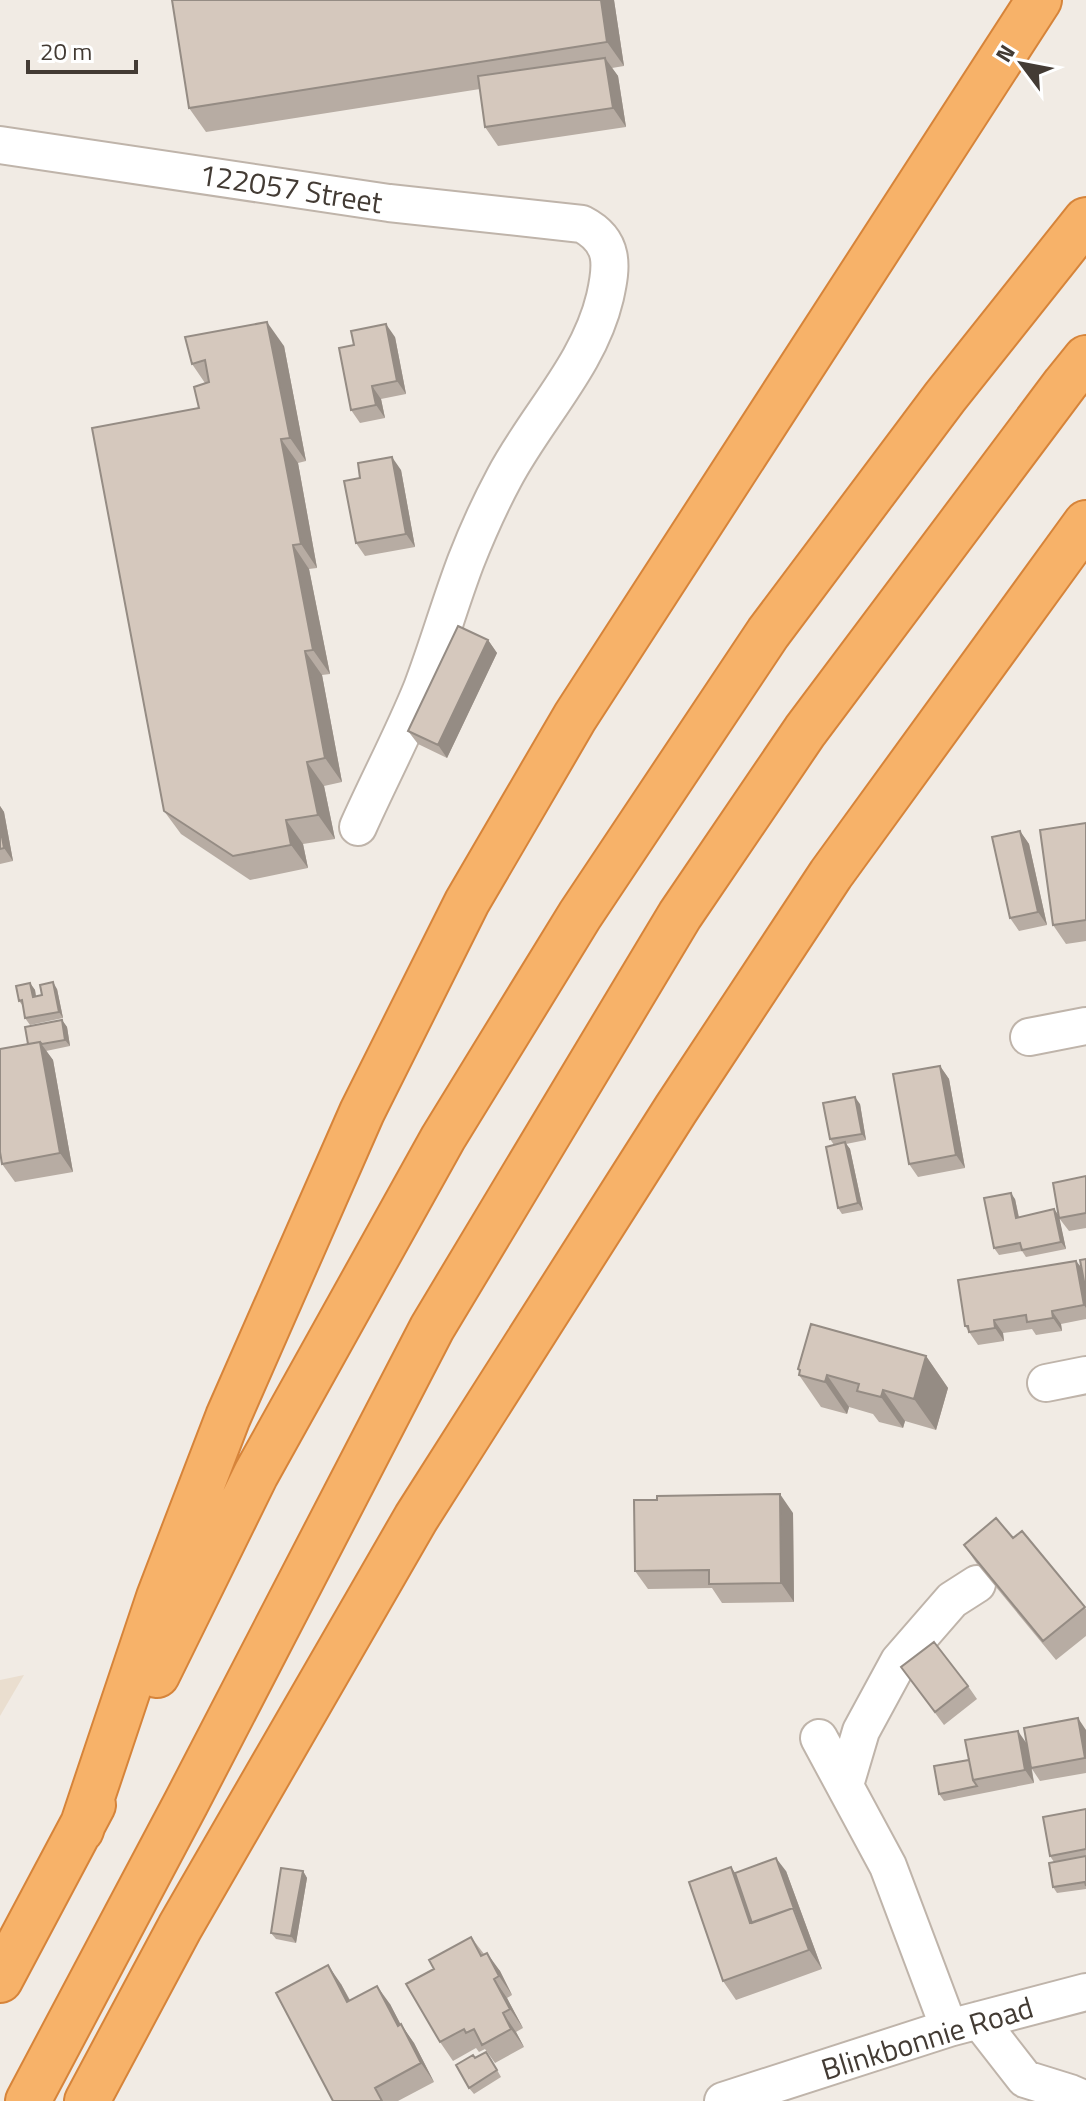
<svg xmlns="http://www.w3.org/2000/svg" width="1086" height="2101" font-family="'Titillium Web',sans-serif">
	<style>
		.education { fill: #eadecf }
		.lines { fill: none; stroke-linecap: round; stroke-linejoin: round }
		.minor-casing { stroke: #bfb4aa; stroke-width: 40 }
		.highway-casing { stroke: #d6843a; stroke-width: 48 }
		.minor { stroke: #fff; stroke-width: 36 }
		.highway { stroke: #f7b269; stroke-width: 44 }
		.wall { fill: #b7aca3 }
		.shaded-wall { fill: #958c84 }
		.building { fill: #d5c8bd; stroke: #958c84; stroke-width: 2 }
		.labels { text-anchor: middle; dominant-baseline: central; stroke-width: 6; stroke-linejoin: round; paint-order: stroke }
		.street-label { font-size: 30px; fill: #433b34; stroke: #fff }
	</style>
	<rect width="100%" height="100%" fill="#f1ebe4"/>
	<path class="education" d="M24,1675L0,1716V1680Z"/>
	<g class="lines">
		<defs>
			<path id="minor" d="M0,145L389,203L582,224C615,241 612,266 605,297C589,365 536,417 504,478C490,504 477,533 466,561C450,603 438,646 422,688C403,735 379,780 358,827
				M1029,1037L1086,1026
				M1046,1383L1086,1375
				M819,1738L888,1866L949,2028
				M845,1785L861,1731L899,1661L952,1600L977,1584
				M979,2020L1025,2079L1070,2093L1086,2100
				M723,2101L949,2028L1086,1992"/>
			<path id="highway" d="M157,1675L256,1474L443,1138L580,915L768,633L945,397L1086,220
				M81,1830L159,1597L228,1417L362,1112L467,902L575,717L1039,0
				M0,1980L93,1805
				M28,2101L186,1803L432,1328L680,915L805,731L1065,384L1086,358
				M87,2101L180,1927L416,1518L676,1109L831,874L1086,523"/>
		</defs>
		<use href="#minor" class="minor-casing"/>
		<use href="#highway" class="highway-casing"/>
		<use href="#minor" class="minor"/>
		<use href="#highway" class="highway"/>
	</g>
	<path class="wall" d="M172,0H614L624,66L612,68L618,76L626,127L498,146L485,127L480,89L206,132L189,108Z
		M185,337L284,346L306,461L298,463L317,568L309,569L330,674L322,675L342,782L324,786L335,839L303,844L308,868L250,880L181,834L164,811L199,408L205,383L192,364Z
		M395,337L406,394L381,399L385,418L360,423L351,410Z
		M401,470L415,547L365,556L356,543Z
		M488,640L497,653L447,758L418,744L408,731Z
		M0,806L4,812L13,861L0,864Z
		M1086,823V941L1066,944L1053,925Z
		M1020,831L1029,844L1047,925L1019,931L1010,918Z
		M30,983L35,990L36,997L57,989L63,1018L30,1025L25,1018L23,1006L19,1001Z
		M62,1020L67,1027L70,1046L46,1051L53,1060L73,1172L15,1182L2,1164L28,1044Z
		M940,1066L949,1079L965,1168L918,1177L909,1164Z
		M860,1104L866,1140L846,1144L850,1149L863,1210L842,1214L838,1208L834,1145L830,1139Z
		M1086,1176V1228L1069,1231L1059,1218L1066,1249L1026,1257L1022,1251L999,1255L994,1248L1015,1199L1019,1217L1054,1209L1059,1216Z
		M1086,1259V1319L1061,1324L1062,1331L1036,1335L1032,1329L1003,1333L1004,1341L978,1345L965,1326L1076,1261L1081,1267Z
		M926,1356L948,1388L936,1430L905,1421L903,1428L879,1422L873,1414L849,1407L847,1414L821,1407L799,1375L800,1372L798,1369Z
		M793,1513L794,1602L722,1603L712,1588L648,1589L635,1571Z
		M1022,1531L1086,1609V1636L1056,1660L977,1564L964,1545L1013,1538Z
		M901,1667L968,1686L977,1699L944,1725Z
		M1086,1730V1773L1040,1781L1032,1769L1034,1783L944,1801L939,1794L969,1760L1027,1743Z
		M1086,1809V1889L1057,1893L1053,1887L1054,1862L1050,1856Z
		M731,1867L735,1873L786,1871L822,1969L736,2000L723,1981Z
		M303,1871L307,1878L296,1943L276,1939L271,1933Z
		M471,1937L484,1954L500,1971L512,1995L507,1998L523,2028L516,2032L524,2047L495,2063L485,2049L479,2052L476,2048L453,2061L440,2042L434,1969Z
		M341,1984L350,2000L390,2004L400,2024L414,2043L434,2082L398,2101H333Z
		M491,2059L501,2077L474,2094L469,2088Z"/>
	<path class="shaded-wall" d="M601,0H614L624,66L607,42Z
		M605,58L618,76L626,127L613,108Z
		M267,322L284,346L306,461L290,438Z
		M386,324L395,337L406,394L397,381Z
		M372,386L381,399L385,418L376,405Z
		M281,439L298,463L317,568L301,544Z
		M392,457L401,470L415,547L406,534Z
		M293,545L309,569L330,674L313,650Z
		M488,640L497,653L447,758L438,745Z
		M305,651L322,675L342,782L325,758Z
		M307,762L324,786L335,839L318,815Z
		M0,806L4,812L13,861L4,848L0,826Z
		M286,820L303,844L308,868L291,845Z
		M1020,831L1029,844L1047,925L1038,912Z
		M53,982L57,989L63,1018L59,1012Z
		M30,983L35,990L37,1004L33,997Z
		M62,1020L67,1027L70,1046L65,1040Z
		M40,1042L53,1060L73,1172L60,1153Z
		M940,1066L949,1079L965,1168L956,1155Z
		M855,1097L860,1104L866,1140L862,1134Z
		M845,1142L850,1149L863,1210L858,1203Z
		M1011,1193L1015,1199L1020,1224L1016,1218Z
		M1054,1209L1059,1216L1066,1249L1061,1242Z
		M1076,1261L1086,1274V1308L1084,1305Z
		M1052,1311L1061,1324L1062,1331L1053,1318Z
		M994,1320L1003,1333L1004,1341L995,1328Z
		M926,1356L948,1388L936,1430L914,1399Z
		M827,1375L849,1407L847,1414L825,1382Z
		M883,1390L905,1421L903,1428L881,1397Z
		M780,1494L793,1513L794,1602L781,1583Z
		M1078,1718L1086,1730V1759L1085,1758Z
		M1018,1731L1027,1744L1034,1783L1025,1770Z
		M776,1858L786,1871L822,1969L809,1950Z
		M731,1867L744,1886L758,1928L750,1923Z
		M303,1871L307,1878L296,1943L291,1936Z
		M487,1953L500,1971L512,1995L499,1976Z
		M328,1965L341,1984L360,2020L347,2002Z
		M494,1979L507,1998L523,2028L510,2009Z
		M377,1986L390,2004L411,2044L398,2026Z
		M503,2013L516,2032L524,2047L511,2029Z
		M401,2024L414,2043L434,2082L421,2063Z"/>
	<path class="building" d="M172,0H601L607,42L189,108Z
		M605,58L613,108L485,127L478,76Z
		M267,322L290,438L281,439L301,544L293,545L313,650L305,651L325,758L307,762L318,815L286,820L291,845L233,856L164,811L92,428L199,408L194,387L209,382L205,360L192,364L185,337Z
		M386,324L397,381L372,386L376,405L351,410L339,348L354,345L351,331Z
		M392,457L406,534L356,543L344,481L360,478L358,463Z
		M458,626L488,640L438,745L408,731Z
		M1086,823V920L1053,925L1040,830Z
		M0,826L4,848L0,849Z
		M1020,831L1038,912L1010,918L992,837Z
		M53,982L59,1012L25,1018L22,1000L19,1001L16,986L30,983L33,997L42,995L40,985Z
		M62,1020L65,1040L42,1044L40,1042L28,1044L25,1027Z
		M40,1042L60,1153L2,1164L0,1152V1049Z
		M940,1066L956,1155L909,1164L893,1074Z
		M855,1097L862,1134L830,1139L823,1103Z
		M845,1142L858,1203L838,1208L826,1147Z
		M1086,1176V1213L1059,1218L1053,1183Z
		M1011,1193L1016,1218L1054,1209L1061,1242L1022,1250L1020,1243L994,1248L984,1198Z
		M1086,1259V1292L1080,1260Z
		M1076,1261L1084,1305L1052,1311L1053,1318L1027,1322L1026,1315L994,1320L995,1328L969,1332L968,1326H965L958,1280Z
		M811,1324L926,1356L914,1399L883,1390L881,1397L857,1391L859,1384L827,1375L825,1382L799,1375L800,1370L798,1369Z
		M780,1494L781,1583L709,1584V1570L635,1571L634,1500H657V1496Z
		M996,1518L1013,1538L1022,1531L1085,1607L1043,1641L964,1545Z
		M934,1642L968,1686L935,1712L901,1667Z
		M1078,1718L1085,1758L1031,1768L1024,1728Z
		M1018,1731L1025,1770L973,1780L965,1740Z
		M969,1760L973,1780L977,1786L939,1794L934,1766Z
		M1086,1809V1849L1050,1856L1043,1817Z
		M1086,1856V1886L1085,1882L1053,1887L1049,1863Z
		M776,1858L794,1909L793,1908L752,1923L735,1873Z
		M731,1867L750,1923L793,1908L809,1950L723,1981L689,1882Z
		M281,1868L303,1871L291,1936L271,1933Z
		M471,1937L481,1956L487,1953L499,1976L494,1979L510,2009L503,2013L511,2029L482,2045L474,2029L466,2033L464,2029L440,2042L406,1984L434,1969L429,1960Z
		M328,1965L347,2002L377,1986L398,2026L401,2024L421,2063L375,2088L382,2101H333L276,1993Z
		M486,2052L497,2070L469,2088L456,2065L473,2055L475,2058Z"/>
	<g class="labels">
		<g class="street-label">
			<text transform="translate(291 188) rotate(9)">122057 Street</text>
			<text transform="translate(927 2038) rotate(-17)">Blinkbonnie Road</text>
		</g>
	</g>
	<g transform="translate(1022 64) rotate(302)" stroke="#ffffff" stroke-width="6" paint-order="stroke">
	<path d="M0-6L14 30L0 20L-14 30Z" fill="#433b34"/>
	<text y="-12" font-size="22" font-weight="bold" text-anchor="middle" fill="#433b34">N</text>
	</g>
	<path d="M28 60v12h108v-12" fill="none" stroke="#433b34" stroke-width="4"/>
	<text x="40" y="60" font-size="24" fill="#433b34" stroke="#ffffff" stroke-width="6" paint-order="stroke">20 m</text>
</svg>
